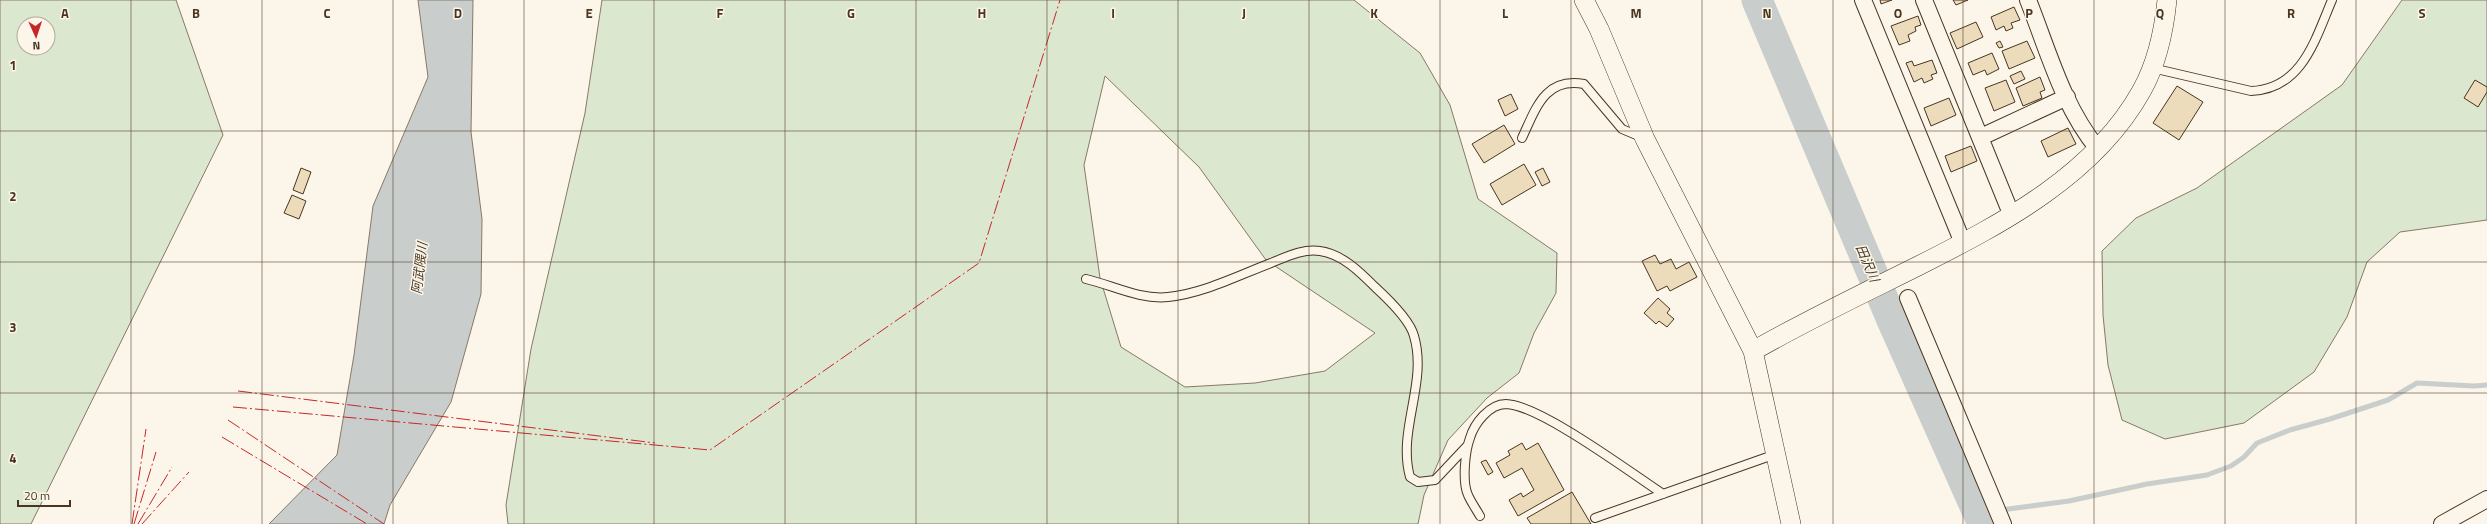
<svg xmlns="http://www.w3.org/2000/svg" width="2487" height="524" font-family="'Titillium Web','Noto Sans JP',sans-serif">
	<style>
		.green { fill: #dce7d0; stroke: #887966; fill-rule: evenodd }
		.water { fill: #c9cecd; stroke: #887966 }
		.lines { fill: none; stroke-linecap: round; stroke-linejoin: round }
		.stream { stroke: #c9cecd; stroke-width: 5 }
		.river { stroke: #c9cecd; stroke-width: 31 }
		.building { fill: #ecdcbc; stroke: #4a3520 }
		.service-casing { stroke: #4a3520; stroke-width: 10 }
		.minor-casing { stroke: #4a3520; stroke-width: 18 }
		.tertiary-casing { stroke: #4a3520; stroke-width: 20 }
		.service { stroke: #fbf6e9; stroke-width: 8 }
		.minor { stroke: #fbf6e9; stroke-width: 16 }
		.tertiary { stroke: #fbf6e9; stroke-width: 19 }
		.power { stroke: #c62828; stroke-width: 1; stroke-dasharray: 14 3 2 3; stroke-linecap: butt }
		.grid { fill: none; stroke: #4a3520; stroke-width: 1; stroke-opacity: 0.55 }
		.labels { text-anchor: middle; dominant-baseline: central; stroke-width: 3; stroke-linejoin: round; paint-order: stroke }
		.water-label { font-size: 13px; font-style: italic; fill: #4a3520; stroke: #fbf6e9 }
		.grid-label { font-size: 13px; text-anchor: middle; font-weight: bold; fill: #4a3520; stroke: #fbf6e9; stroke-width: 3; stroke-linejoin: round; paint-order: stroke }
	</style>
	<rect width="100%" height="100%" fill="#fbf6e9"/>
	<path class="green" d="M0,0H176L223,135L31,524H0ZM24,24H48V48H24Z
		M602,0H1354L1420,53L1450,105L1478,199L1557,253L1556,293L1534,333L1519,373L1487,398L1448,440L1424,495L1418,524H508L506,505L531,349L585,113ZM1105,76L1199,167L1266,260L1375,333L1325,371L1255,383L1185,387L1121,347L1100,278L1084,165Z
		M2402,0H2487V220L2400,232L2367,262L2347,317L2314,372L2244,423L2165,439L2122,420L2108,365L2103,315L2102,251L2136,218L2197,188L2342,85Z"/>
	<path class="water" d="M418,0H473L471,132L482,219L481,294L451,402L390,505L384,524H269L337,455L354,355L373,206L428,77Z"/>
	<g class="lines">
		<path class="stream" d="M1978,513L2069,501L2147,484L2207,475L2231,466L2244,457L2257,443L2290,430L2330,419L2388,400L2417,383L2474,386L2487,385"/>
		<path class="river" d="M1757,0L1892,320L1983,524"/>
	</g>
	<path class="building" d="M1880,0H1892L1881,4Z
		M1953,0H1968L1956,5Z
		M2014,7L2020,20L2011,23L2013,28L2006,31L2004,26L1996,30L1991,17Z
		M1918,16L1921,25L1915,27L1916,31L1908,35L1910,41L1899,45L1891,26Z
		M1976,22L1983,37L1957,49L1950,33Z
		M2000,41L2003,47L1999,48L1996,43Z
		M2027,41L2035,58L2009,69L2002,51Z
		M1992,53L1999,69L1987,75L1985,70L1973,75L1968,63Z
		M1932,60L1937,73L1931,75L1933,79L1924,83L1922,78L1914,82L1906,63L1912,61L1914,66Z
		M2021,71L2025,79L2014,84L2010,76Z
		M2040,77L2045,90L2040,92L2042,98L2023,106L2016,88Z
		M2006,80L2015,102L1994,111L1985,88Z
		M2475,80L2487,87V92L2478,107L2464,98Z
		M2177,86L2203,102L2179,140L2153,123Z
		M1511,94L1518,109L1505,116L1498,100Z
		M1949,98L1956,115L1931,126L1924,108Z
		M1504,125L1515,144L1484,163L1472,144Z
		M2068,128L2076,144L2048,157L2041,141Z
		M1971,146L1977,161L1951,172L1945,156Z
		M1524,164L1536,185L1502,205L1490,184Z
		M301,168L311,172L303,194L293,190Z
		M1543,168L1550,182L1542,186L1535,172Z
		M292,195L306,201L299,219L284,213Z
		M1655,255L1660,264L1671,259L1676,269L1689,262L1697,277L1670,291L1667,286L1657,291L1642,261Z
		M1658,298L1670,309L1667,313L1674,319L1667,327L1659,321L1656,324L1644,313Z
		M1522,443L1526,450L1538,443L1564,490L1518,516L1509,500L1521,493L1523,497L1534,490L1522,468L1504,478L1496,463L1510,455L1508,451Z
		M1486,460L1493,472L1488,475L1481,462Z
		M1572,492L1591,524H1531L1527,518Z"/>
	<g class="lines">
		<defs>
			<path id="service" d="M2152,68L2251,91C2302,89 2315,40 2332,0
				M1522,138C1536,108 1545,77 1584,84L1622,129L1641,137
				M1086,279C1112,285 1140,300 1168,297C1204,293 1237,276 1271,263C1286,257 1304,248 1320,251C1342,254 1360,272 1375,287C1387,298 1410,320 1414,336C1428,383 1397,430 1410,477L1418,482L1435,480L1467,446
				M1480,516C1476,509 1471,502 1468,495C1462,482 1465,451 1470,438C1474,424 1489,404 1506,404C1540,405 1631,473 1663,494
				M1595,518L1776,454"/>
			<path id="minor" d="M1863,0L1963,243
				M1924,0L2012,216
				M2028,0C2048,50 2063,107 2098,149
				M1981,137L2067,97
				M1908,298L2003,524
				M2442,524L2487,499"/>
			<path id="tertiary" d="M1584,0L1599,29L1645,139L1753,351L1791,524
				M1753,351C1807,320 1864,293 1920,265C2003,223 2095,175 2142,90C2157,63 2164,30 2167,0"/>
		</defs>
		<use href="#service" class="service-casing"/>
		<use href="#minor" class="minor-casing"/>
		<use href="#tertiary" class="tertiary-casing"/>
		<use href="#service" class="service"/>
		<use href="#minor" class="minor"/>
		<use href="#tertiary" class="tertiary"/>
		<path class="power" d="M238,391L655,443
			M233,407L710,450L979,263L1060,0
			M228,420L384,524
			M222,437L367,524
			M132,524L146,429
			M134,524L156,452
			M138,524L172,467
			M142,524L189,472"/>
	</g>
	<path class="grid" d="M131,0V524M262,0V524M393,0V524M524,0V524M654,0V524M785,0V524M916,0V524M1047,0V524M1178,0V524M1309,0V524M1440,0V524M1571,0V524M1702,0V524M1833,0V524M1963,0V524M2094,0V524M2225,0V524M2356,0V524M0,131H2487M0,262H2487M0,393H2487"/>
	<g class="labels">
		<g class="water-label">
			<text transform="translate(1868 263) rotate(67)">田沢川</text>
			<text transform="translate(419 268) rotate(-83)">阿武隈川</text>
		</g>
	</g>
	<g class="grid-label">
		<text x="65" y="18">A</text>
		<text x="196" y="18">B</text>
		<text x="327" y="18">C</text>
		<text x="458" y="18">D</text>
		<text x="589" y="18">E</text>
		<text x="720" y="18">F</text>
		<text x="851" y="18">G</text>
		<text x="982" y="18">H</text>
		<text x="1113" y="18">I</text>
		<text x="1244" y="18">J</text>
		<text x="1374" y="18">K</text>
		<text x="1505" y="18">L</text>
		<text x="1636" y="18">M</text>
		<text x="1767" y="18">N</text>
		<text x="1898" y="18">O</text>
		<text x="2029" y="18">P</text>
		<text x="2160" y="18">Q</text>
		<text x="2291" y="18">R</text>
		<text x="2422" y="18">S</text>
		<text x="13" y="70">1</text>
		<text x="13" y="201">2</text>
		<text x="13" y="332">3</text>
		<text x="13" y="463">4</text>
	</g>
	<g transform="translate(36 36) rotate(177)"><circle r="19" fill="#fbf6e9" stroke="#b4a999"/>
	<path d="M0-3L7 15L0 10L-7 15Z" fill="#c62828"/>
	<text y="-6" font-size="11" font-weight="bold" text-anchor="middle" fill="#4a3520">N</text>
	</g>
	<path d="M18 500v6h52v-6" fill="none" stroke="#4a3520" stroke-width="2"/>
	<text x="24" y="500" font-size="12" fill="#4a3520" stroke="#fbf6e9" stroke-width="3" paint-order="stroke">20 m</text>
</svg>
